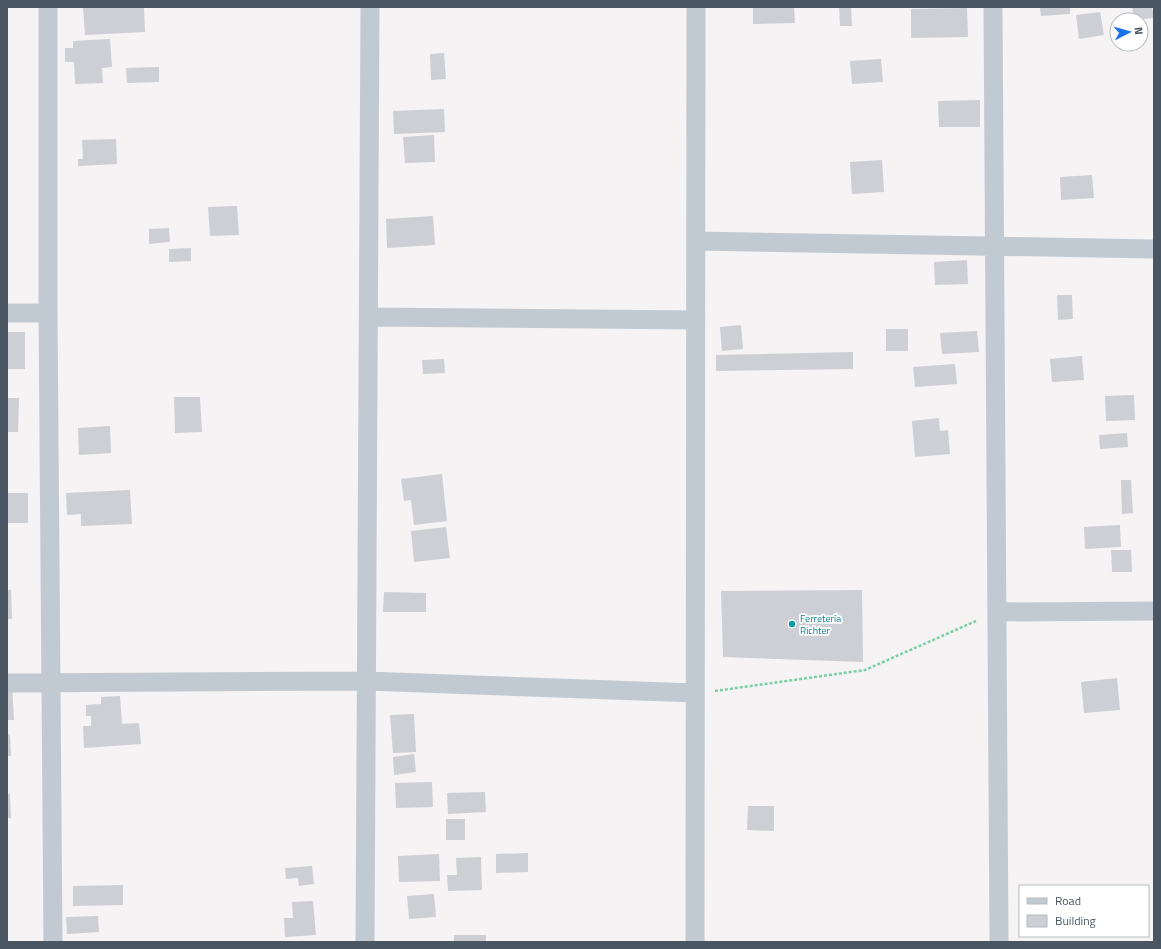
<svg xmlns="http://www.w3.org/2000/svg" width="1161" height="949" font-family="'Titillium Web',sans-serif">
	<style>
		.building { fill: #cdcfd5 }
		.lines { fill: none; stroke-linecap: round; stroke-linejoin: round }
		.path { stroke: #7ad0a6; stroke-width: 2.5; stroke-dasharray: 3 2; stroke-linecap: butt }
		.minor { stroke: #c1cad2; stroke-width: 19 }
		.culture-dot { fill: #0f9aa8; stroke: #fff; stroke-width: 1.5 }
		.labels { text-anchor: middle; dominant-baseline: central; stroke-width: 3.5; stroke-linejoin: round; paint-order: stroke }
		.culture-label { font-size: 10px; fill: #0d838f; stroke: #fff; text-anchor: start }
	</style>
	<rect width="100%" height="100%" fill="#f5f3f3"/>
	<path class="building" d="M83,7H144L145,32L85,35Z
		M753,7H794L795,23L753,24Z
		M839,7H851L852,26H840Z
		M1040,7H1070V14L1041,16Z
		M1132,7H1152L1154,18L1134,20Z
		M967,8L968,37L911,38V9Z
		M1100,12L1104,35L1079,39L1076,15Z
		M110,39L112,67L102,68L103,83L75,84L74,62H65V48H73V41Z
		M444,53L446,79L431,80L430,54Z
		M881,59L883,82L852,84L850,61Z
		M159,67V82L127,83L126,68Z
		M980,100V127H939L938,101Z
		M444,109L445,132L394,134L393,111Z
		M434,135L435,162L405,163L403,137Z
		M116,139L117,164L78,166V159H83L82,140Z
		M882,160L884,192L852,194L850,162Z
		M1092,175L1094,198L1061,200L1060,177Z
		M237,206L239,235L210,236L208,207Z
		M433,216L435,245L387,248L386,219Z
		M169,228L170,242L149,244V229Z
		M191,248V261L169,262V249Z
		M967,260L968,284L935,285L934,262Z
		M1057,295H1072L1073,319L1058,320Z
		M741,325L743,349L722,351L720,327Z
		M886,329H908V351H886Z
		M977,331L979,352L942,354L940,333Z
		M7,332H25V369H7Z
		M853,352V369L716,371V355Z
		M1082,356L1084,380L1052,382L1050,359Z
		M444,359L445,373L423,374L422,360Z
		M955,364L957,384L915,387L913,367Z
		M1134,395L1135,420L1106,421L1105,396Z
		M174,397H200L202,432L175,433Z
		M7,398H19L18,432H7Z
		M939,418L940,431L948,430L950,454L915,457L912,421Z
		M110,426L111,453L79,455L78,428Z
		M1127,433L1128,447L1100,449L1099,435Z
		M442,474L447,521L414,525L411,500L404,501L401,479Z
		M1121,480H1131L1133,513L1122,514Z
		M130,490L132,524L81,526V514L67,515L66,493Z
		M7,493H28V523H7Z
		M1120,525L1121,547L1085,549L1084,527Z
		M446,527L450,558L414,562L411,531Z
		M1111,550H1131L1132,572H1112Z
		M7,590H11L12,619H7Z
		M862,590L863,662L723,657L721,591Z
		M384,592L426,593V612H383Z
		M1117,678L1120,710L1084,713L1081,682Z
		M7,685H12L14,720H7Z
		M120,696L122,724L139,723L141,744L84,748L83,726H91V716H86V705L101,704V697Z
		M414,714L416,752L393,753L390,715Z
		M10,734L11,756H7V735Z
		M414,754L416,772L394,775L393,757Z
		M432,782L433,807L396,808L395,783Z
		M485,792L486,812L448,814L447,793Z
		M7,794H10L11,818H7Z
		M748,806H774V831L747,830Z
		M446,819H465V840H446Z
		M528,853V872L496,873V854Z
		M439,854L440,881L399,882L398,856Z
		M481,857L482,890L448,891L447,875H457L456,858Z
		M312,866L314,884L299,886L298,878L286,879L285,868Z
		M123,885V905L73,906V886Z
		M434,894L436,917L409,919L407,896Z
		M313,901L316,935L285,937L284,918H293L292,902Z
		M98,916L99,932L67,934L66,917Z
		M454,935H486V942H454Z"/>
	<g class="lines">
		<path class="path" d="M715,691L865,670L976,621"/>
		<path class="minor" d="M48,7V313L53,942
			M993,7L999,942
			M696,241L1154,249
			M7,313H48
			M369,317L696,320
			M997,612L1154,611
			M7,683L366,681L695,693
			M365,942L370,7
			M695,942L696,7"/>
	</g>
	<circle class="culture-dot" cx="792" cy="624" r="4"/>
	<g class="labels">
		<g class="culture-label">
			<text x="800" y="618">Ferretería<tspan x="800" dy="12">Richter</tspan></text>
		</g>
	</g>
	<rect width="1161" height="949" fill="none" stroke="#4a5661" stroke-width="16"/>
	<rect x="1019" y="885" width="130" height="52" fill="#ffffff" stroke="#b7bbc0"/>
	<rect x="1027" y="898" width="20" height="6" fill="#c1cad2" stroke="#b7bbc0"/>
	<text x="1055" y="905" font-size="12" fill="#4a5661">Road</text>
	<rect x="1027" y="915" width="20" height="12" fill="#cdcfd5" stroke="#b7bbc0"/>
	<text x="1055" y="925" font-size="12" fill="#4a5661">Building</text>
	<g transform="translate(1129 32) rotate(84)"><circle r="19" fill="#ffffff" stroke="#b7bbc0"/>
	<path d="M0-3L7 15L0 10L-7 15Z" fill="#1a73e8"/>
	<text y="-6" font-size="11" font-weight="bold" text-anchor="middle" fill="#4a5661">N</text>
	</g>
</svg>
